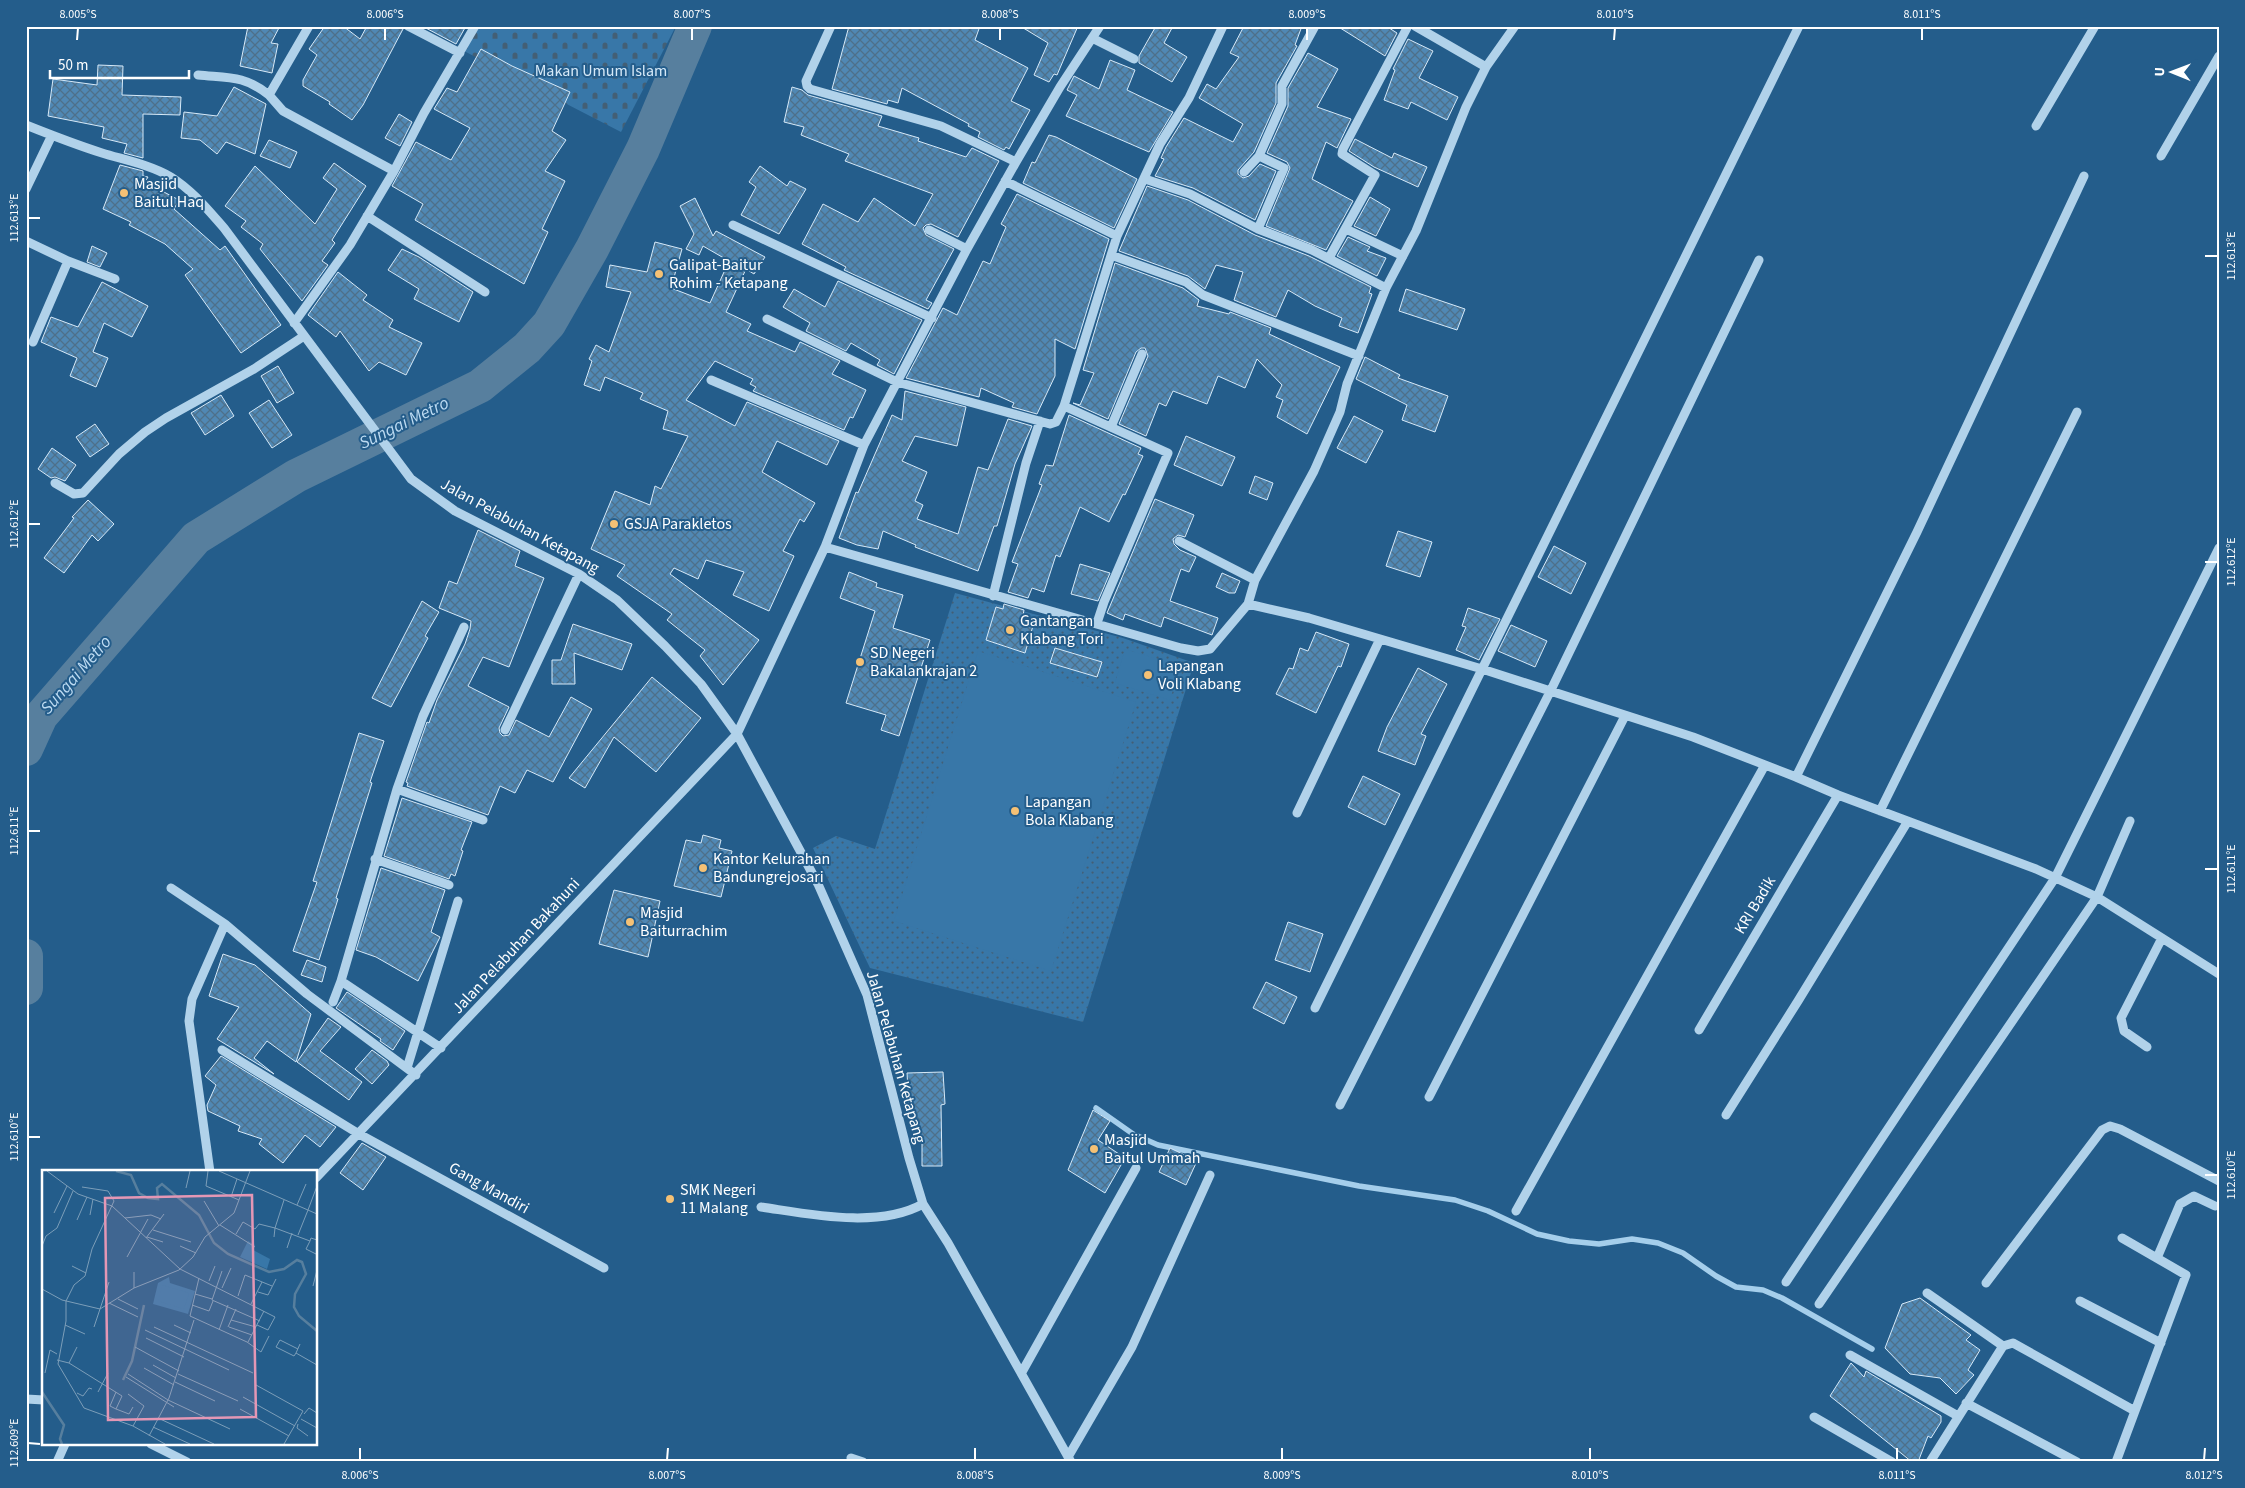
<svg xmlns="http://www.w3.org/2000/svg" width="2245" height="1488" font-family="'Source Sans 3',sans-serif">
	<style>
		.cemetery { fill: url(#cemetery-stones) }
		.park { fill: url(#park-dots) }
		.pitch { fill: #3877a8 }
		.lines { fill: none; stroke-linecap: round; stroke-linejoin: round }
		.stream { stroke: #a5ceeb; stroke-width: 5.5 }
		.river { stroke: #577f9e; stroke-width: 34 }
		.building { fill: url(#building-cross-hatch); stroke: #d6e9f8 }
		.minor { stroke: #b1d2ea; stroke-width: 9 }
		.ticks { fill: none; stroke: #fff; stroke-width: 2 }
		.poi-dot { fill: #f5c175; stroke: #245d8b; stroke-width: 2 }
		.labels { text-anchor: middle; dominant-baseline: central; stroke-width: 4; stroke-linejoin: round; paint-order: stroke }
		.park-label { font-size: 16px; fill: #d6e9f8; stroke: #245d8b }
		.poi-label { font-size: 16px; fill: #fff; stroke: #245d8b; text-anchor: start }
		.street-label { font-size: 16px; fill: #fff; stroke: #245d8b }
		.water-label { font-size: 18px; font-style: italic; fill: #bddbf2; stroke: #245d8b }
		.inset-river { fill: none; stroke: #577f9e; stroke-width: 2.5 }
		.inset-road { fill: none; stroke: #7c9eb9; stroke-width: 1 }
		.view { fill: #e497b5; fill-opacity: 0.15; stroke: #e497b5; stroke-width: 2.5 }
		.inset-edge { fill: none; stroke: #fff; stroke-width: 2.5 }
		.neatline { fill: none; stroke: #fff; stroke-width: 2 }
		.ticks-label { font-size: 12px; text-anchor: middle; fill: #fff }
	</style>
	<defs>
		<pattern id="cemetery-stones" width="16" height="16" patternUnits="userSpaceOnUse" patternTransform="scale(1.25)"><rect width="16" height="16" fill="#3877a8"/><path d="M2 7V4a2 2 0 0 1 4 0v3zM10 15v-3a2 2 0 0 1 4 0v3z" fill="#435f75"/></pattern>
		<pattern id="park-dots" width="8" height="8" patternUnits="userSpaceOnUse" patternTransform="scale(1.25)"><rect width="8" height="8" fill="#3877a8"/><path d="M2 2h.1M6 6h.1" fill="none" stroke="#435f75" stroke-width="1.8" stroke-linecap="round"/></pattern>
		<pattern id="building-cross-hatch" width="8" height="8" patternUnits="userSpaceOnUse" patternTransform="scale(1.25)"><rect width="8" height="8" fill="#5088b4"/><path d="M0 0l8 8M0 8l8-8" fill="none" stroke="#4e708a"/></pattern>
	</defs>
	<rect width="100%" height="100%" fill="#245d8b"/>
	<path class="cemetery" d="M479,26H676L621,132L464,51Z"/>
	<path class="park" d="M955,593L1123,638L1194,663L1083,1022L870,968L813,848L836,836L875,849Z"/>
	<path class="pitch" d="M1125,649L1180,666L1170,700L1115,683Z
		M978,651L1136,702L1051,971L894,921Z"/>
	<g class="lines">
		<path class="stream" d="M1096,1108L1133,1134L1158,1145L1359,1186L1455,1200L1488,1211L1537,1234L1569,1241L1599,1244L1632,1239L1658,1243L1683,1253L1716,1276L1736,1287L1763,1290L1782,1298L1872,1349"/>
		<path class="river" d="M26,749L41,716L196,538L296,476L480,386L527,348L549,324L592,249L643,149L695,26
			M26,956V988"/>
	</g>
	<path class="building" d="M248,26H280L271,43L278,44L272,73L240,66Z
		M325,26H343L360,39L367,26H402L403,29L363,105L352,120L329,104L330,102L303,86V80L317,55L309,49Z
		M422,26H466L456,44Z
		M849,26H980L975,40L1028,68L1011,101L1030,110L1009,149L1006,147L1004,150L978,137L980,132L968,126L969,124L902,88L898,103L888,100L887,104L832,89Z
		M1020,26H1078L1057,75L1054,74L1049,82L1034,75L1048,43Z
		M1156,26H1173L1164,43L1187,57L1172,82L1139,63V56Z
		M1244,26H1302L1295,45L1297,46L1276,83V103L1254,152L1238,170V174L1243,178L1249,176L1260,164L1276,171L1255,220L1193,188L1155,176L1164,159L1161,158L1166,147L1184,118L1233,142L1243,124L1199,98L1207,84L1216,89L1239,57L1230,53Z
		M1337,26H1386L1397,33L1385,56Z
		M1408,39L1433,51L1419,78L1458,97L1447,120L1411,102L1408,109L1384,100L1395,70L1393,69Z
		M481,49L512,66L570,92L552,131L566,140L545,171L565,181L542,229L548,232L524,284L415,220L423,204L392,186L416,142L451,160L470,128L434,109L447,88L457,92Z
		M1308,53L1338,69L1317,107L1351,119L1337,148L1326,142L1312,179L1353,201L1326,250L1266,226L1290,168L1287,162L1267,153L1288,106V88Z
		M1110,60L1135,70L1127,90L1173,112L1149,152L1066,116L1077,95L1067,90L1074,76L1099,89Z
		M98,65L123,66L122,95L181,97L180,115L143,114V158L124,153L127,144L102,138L104,127L48,116L53,79L97,85Z
		M234,87L266,104L255,154L226,142L217,154L200,140L181,138L184,112L217,116Z
		M792,87L802,90L808,95L882,116L878,126L919,138L918,141L966,157L972,148L999,161L958,237L931,224L926,225L923,228L926,235L954,249L926,300L932,303L928,309L844,270L846,267L802,244L823,204L858,222L874,198L915,226L933,194L845,161L849,154L801,135L804,127L784,122Z
		M399,114L412,122L400,146L385,138Z
		M1049,135L1056,137L1137,179L1114,228L1023,183L1032,162L1035,163Z
		M1355,139L1392,158L1394,153L1427,167L1418,187L1374,167L1349,151Z
		M269,140L297,152L290,168L260,156Z
		M334,163L366,186L332,240L335,243L322,261L328,265L302,301L260,249L263,244L241,227L246,221L225,206L255,166L315,224L337,189L323,178Z
		M120,165L143,171V176L148,177L145,182L179,200L174,209L220,250L225,246L281,325L241,353L185,275L193,269L165,244L129,225L131,222L103,209Z
		M760,166L787,186L790,181L806,189L779,234L741,215L756,187L749,182Z
		M1147,186L1188,200L1255,235L1309,256L1371,287L1369,293L1372,294L1358,333L1339,326L1342,318L1315,306L1288,290L1276,317L1234,300L1243,272L1216,265L1205,289L1188,276L1119,251Z
		M1017,194L1109,239L1075,349L1055,339V376L1037,414L1012,407L1014,403L981,388L979,397L906,378L943,308L957,315L983,261L990,264L1006,227L1001,224Z
		M1370,197L1390,209L1376,236L1354,226Z
		M695,198L713,236L716,231L765,257L754,274L746,269L726,312L751,324L747,331L795,352L800,342L840,361L832,374L866,390L853,418L850,417L844,430L753,391L756,387L750,384L753,379L715,361L686,400L735,426L747,402L839,441L827,465L777,441L762,472L815,503L804,522L800,519L783,551L794,556L769,611L733,595L744,572L706,560L698,579L674,568L670,574L759,640L723,685L700,656L705,650L667,620L672,614L617,576L625,565L591,549L615,491L650,505L655,486L661,489L688,436L663,429L668,411L640,399L643,393L605,377L600,391L584,385L592,361L589,359L596,345L609,352L631,292L606,287L610,265L647,272L655,242L682,249L671,288L710,303L729,261L703,246L699,255L686,249L694,234L680,206Z
		M1348,237L1370,247L1367,251L1386,258L1377,276L1337,256Z
		M92,246L107,253L100,267L87,262Z
		M402,249L419,257L473,292L459,322L414,299L419,289L388,270Z
		M1115,263L1183,288L1199,300L1197,306L1229,314L1230,312L1271,328L1269,334L1340,367L1307,434L1277,417L1283,400L1276,397L1282,385L1257,359L1245,388L1218,376L1207,404L1173,391L1166,406L1159,403L1146,436L1119,424L1148,356L1145,348H1141L1136,352L1108,419L1073,403L1080,405L1094,373L1083,370Z
		M338,272L367,295L363,300L393,320L389,327L422,343L406,375L379,362L369,371L340,331L336,337L308,315Z
		M838,281L922,320L894,374L877,365L880,360L851,343L846,351L806,331L810,323L783,307L794,289L825,307Z
		M102,282L148,306L132,337L104,323L93,352L108,358L96,387L70,376L77,358L41,342L51,317L78,327Z
		M1406,289L1465,309L1457,330L1399,311Z
		M1365,357L1400,375L1398,378L1448,396L1435,432L1402,420L1407,405L1356,379Z
		M278,366L294,393L277,403L261,376Z
		M905,391L966,407L957,446L915,436L902,461L927,472L915,501L923,505L917,519L958,534L978,467L988,470L1008,419L1032,426L1015,464L997,526H994L978,571L915,547L916,545L883,531L878,549L857,545L839,538L856,492L858,493L892,415L902,420Z
		M221,395L234,416L205,435L191,413Z
		M269,400L292,435L272,448L249,413Z
		M1069,415L1141,448L1138,454L1143,456L1125,495L1123,494L1109,522L1080,507L1060,557L1056,555L1044,592L1032,588L1028,598L1008,592L1018,564L1012,562L1042,485L1039,484L1046,465L1053,466Z
		M1354,416L1383,431L1366,463L1337,448Z
		M95,424L109,444L90,457L76,437Z
		M1186,436L1235,457L1222,486L1174,465Z
		M52,448L76,465L65,481L55,477L51,478L38,469Z
		M1255,476L1273,483L1267,500L1249,493Z
		M1155,499L1194,515L1185,537L1178,535L1173,539L1174,544L1180,550L1196,557L1189,572L1181,569L1170,601L1218,618L1212,635L1164,617L1161,627L1125,614L1123,620L1107,613Z
		M88,500L114,524L98,541L92,535L64,573L44,558L74,518L72,517Z
		M478,530L520,551L515,566L544,578L509,667L483,657L468,686L509,707L499,728L500,733L503,736L509,735L516,720L549,737L571,697L592,709L553,782L527,770L515,793L500,786L488,815L407,786L408,783L406,782L427,722L429,723L437,700L465,644L470,629L471,621L439,608L449,581L457,584Z
		M1398,531L1432,542L1420,577L1386,566Z
		M1554,546L1586,563L1571,594L1538,577Z
		M1080,564L1110,573L1098,601L1071,594Z
		M849,572L877,583L876,587L903,595L893,628L930,640L899,736L881,730L886,715L846,703L875,611L840,598Z
		M1222,573L1240,581L1235,593H1229L1216,587Z
		M422,601L439,612L425,636L428,638L391,707L372,698Z
		M1004,604L1024,610L1023,615L1035,619L1025,653L986,640L996,607L1003,609Z
		M1468,608L1500,619L1479,660L1456,650L1466,627L1462,626Z
		M573,624L632,644L622,670L574,653L575,684H552V660H561Z
		M1511,625L1547,641L1535,667L1498,651Z
		M1316,632L1349,644L1341,667L1338,666L1316,713L1276,694L1289,668L1293,669L1300,648L1308,651Z
		M1055,648L1102,662L1097,677L1050,663Z
		M1418,668L1447,684L1421,734L1426,736L1415,765L1378,751L1387,727Z
		M652,677L701,718L656,772L614,737L585,788L569,778Z
		M359,733L384,741L370,782L372,783L336,898L338,899L319,960L293,951L317,882L313,881Z
		M1363,776L1400,794L1385,825L1348,807Z
		M402,798L472,822L461,850L463,851L455,876L451,874L449,879L384,856Z
		M703,835L721,840L719,848L732,851L721,897L674,886L686,840L701,843Z
		M381,868L445,890L431,932L440,937L418,981L376,957L356,950Z
		M614,890L660,901L648,957L599,944Z
		M1288,922L1323,934L1310,972L1275,960Z
		M223,954L255,965L311,1014L296,1062L267,1041L254,1058L274,1074L217,1039L239,1007L209,996Z
		M307,960L326,967L322,982L301,975Z
		M1266,982L1297,997L1284,1024L1253,1008Z
		M347,992L405,1031L393,1050L380,1041L381,1039L336,1008Z
		M328,1018L341,1027L320,1051L362,1082L349,1100L297,1062Z
		M372,1050L387,1061L389,1065L372,1084L355,1069Z
		M221,1056L336,1127L320,1147L305,1135L283,1163L259,1144L262,1139L238,1131L240,1126L208,1111L207,1105L216,1085L205,1076Z
		M943,1072L945,1104L941,1105L942,1166H922V1135H913L914,1106H909L907,1073Z
		M1093,1110L1110,1121L1098,1140L1125,1158L1105,1193L1068,1170Z
		M362,1143L386,1157L363,1190L340,1173Z
		M1170,1148L1197,1161L1186,1185L1159,1172Z
		M1920,1298L1971,1335L1966,1340L1980,1350L1968,1370L1974,1375L1956,1394L1940,1378L1910,1374L1885,1348L1902,1304Z
		M1851,1363L1864,1377L1866,1371L1941,1416V1422L1931,1438L1928,1436L1918,1462H1912L1830,1396Z"/>
	<g class="lines">
		<path class="minor" d="M309,26L269,95L283,111L394,171
			M408,26L460,53
			M831,26L806,81L807,86L810,89L941,126L1016,162
			M1415,26L1486,67
			M1092,38L1134,59
			M198,75C228,78 244,75 269,95
			M26,125C51,135 77,145 102,153C125,160 151,165 171,177C192,190 208,210 224,228L411,479L455,511L579,574L617,600L665,646L701,684L737,734L818,884L867,995L909,1158L923,1204L948,1243L1071,1462
			M2036,126L2095,26
			M2161,156L2219,56
			M1244,172L1259,156
			M1145,179L1190,194L1258,229L1312,250L1386,288
			M1005,181L1117,236
			M26,189L52,135
			M367,216L485,292
			M733,225L932,318
			M1258,229L1284,168L1259,156L1282,104V86L1315,26
			M1346,229L1403,256
			M929,230L967,249
			M26,241L68,261L115,279
			M1111,255L1186,282L1203,295L1359,356
			M1329,258L1375,175L1342,154L1343,149L1408,26
			M767,319L897,382L1050,424L1056,422L1064,406L1117,236L1160,144L1189,98L1223,26
			M294,323L350,245L394,171L424,113L475,26
			M33,342L68,261
			M711,380L864,445
			M1064,406L1168,453L1104,602L1097,623
			M1111,427L1142,354
			M55,483L74,494L83,493L119,454L145,432L166,418L254,369L304,336
			M1179,541L1255,580
			M825,547L1181,648L1198,651L1210,649L1248,604L1255,580L1314,471L1340,412L1347,384L1386,288L1416,231L1466,107L1486,67L1515,26
			M993,596L1026,463L1040,421
			M1248,604L1309,618L1482,669L1693,737L1796,777L1838,795L2036,869L2097,897L2219,974
			M505,730L579,574
			M1796,777L1917,532L2084,176
			M397,789L483,820
			M1880,811L2077,412
			M1297,813L1380,639
			M375,859L449,885
			M171,888L225,924L307,994L416,1075
			M341,981L441,1048
			M333,1002L341,981L397,789L423,716L464,627
			M1315,1008L1799,26
			M1699,1030L1838,795
			M2147,1047L2124,1031L2121,1018L2162,938
			M222,1050L359,1134L604,1268
			M407,1068L458,901
			M1429,1097L1625,716
			M1340,1105L1550,692L1759,260
			M1726,1115L1798,1001L1908,821
			M210,1172L189,1021L192,999L225,924
			M316,1178L737,734L825,547L864,445L967,249L1016,162L1060,87L1100,26
			M761,1207C809,1214 878,1229 923,1204
			M1516,1211L1765,765
			M2157,1258L2180,1204L2194,1196L2215,1206
			M1786,1282L2055,878L2219,548
			M1986,1283L2102,1130L2110,1126L2120,1129L2219,1181
			M1927,1293L2003,1346
			M2080,1301L2161,1343
			M1819,1304L2097,897L2130,821
			M1850,1355L1958,1416
			M1022,1372L1136,1168
			M26,1399L44,1400
			M1966,1403L2077,1462
			M1814,1417L1892,1462
			M151,1444L187,1462
			M1068,1457L1132,1347L1210,1175
			M851,1458L863,1462
			M57,1462L65,1444
			M1930,1462L2003,1346L2013,1343L2135,1411L2186,1275L2122,1238
			M2116,1462L2135,1411"/>
	</g>
	<path class="ticks" d="M77,40L78,28M385,40V28M692,40V28M1000,40V28M1307,40V28M1614,40L1615,28M1922,40V28M28,218H40M2205,256H2218M28,524H40M2205,562H2218M28,831H40M2205,869H2218M28,1137H40M2205,1175H2218M28,1443L40,1444M360,1460V1448M667,1460L668,1448M975,1460V1448M1282,1460V1448M1590,1460V1448M1897,1460V1448M2204,1460L2205,1448"/>
	<g class="poi-dot">
		<circle cx="124" cy="193" r="5"/>
		<circle cx="659" cy="274" r="5"/>
		<circle cx="614" cy="524" r="5"/>
		<circle cx="1010" cy="630" r="5"/>
		<circle cx="860" cy="662" r="5"/>
		<circle cx="1148" cy="675" r="5"/>
		<circle cx="1015" cy="811" r="5"/>
		<circle cx="703" cy="868" r="5"/>
		<circle cx="630" cy="922" r="5"/>
		<circle cx="1094" cy="1149" r="5"/>
		<circle cx="670" cy="1199" r="5"/>
	</g>
	<g class="labels">
		<g class="park-label">
			<text x="601" y="71">Makan Umum Islam</text>
		</g>
		<g class="poi-label">
			<text x="134" y="184">Masjid<tspan x="134" dy="18">Baitul Haq</tspan></text>
			<text x="669" y="265">Galipat-Baitur<tspan x="669" dy="18">Rohim - Ketapang</tspan></text>
			<text x="624" y="524">GSJA Parakletos</text>
			<text x="1020" y="621">Gantangan<tspan x="1020" dy="18">Klabang Tori</tspan></text>
			<text x="870" y="653">SD Negeri<tspan x="870" dy="18">Bakalankrajan 2</tspan></text>
			<text x="1158" y="666">Lapangan<tspan x="1158" dy="18">Voli Klabang</tspan></text>
			<text x="1025" y="802">Lapangan<tspan x="1025" dy="18">Bola Klabang</tspan></text>
			<text x="713" y="859">Kantor Kelurahan<tspan x="713" dy="18">Bandungrejosari</tspan></text>
			<text x="640" y="913">Masjid<tspan x="640" dy="18">Baiturrachim</tspan></text>
			<text x="1104" y="1140">Masjid<tspan x="1104" dy="18">Baitul Ummah</tspan></text>
			<text x="680" y="1190">SMK Negeri<tspan x="680" dy="18">11 Malang</tspan></text>
		</g>
		<g class="street-label">
			<text transform="translate(520 526) rotate(29)">Jalan Pelabuhan Ketapang</text>
			<text transform="translate(1755 905) rotate(-59)">KRI Badik</text>
			<text transform="translate(516 946) rotate(-47)">Jalan Pelabuhan Bakahuni</text>
			<text transform="translate(896 1057) rotate(74)">Jalan Pelabuhan Ketapang</text>
			<text transform="translate(489 1188) rotate(29)">Gang Mandiri</text>
		</g>
		<g class="water-label">
			<text transform="translate(404 423) rotate(-26)">Sungai Metro</text>
			<text transform="translate(76 675) rotate(-49)">Sungai Metro</text>
		</g>
	</g>
	<g transform="translate(42 1170)">
		<rect width="275" height="275" fill="#245d8b"/>
		<path d="M206,71L213,75L211,80L228,89L225,99L198,87Z" fill="#3877a8"/>
		<path d="M127,107L128,113L153,121L146,144L111,134L116,113Z" fill="#3877a8"/>
		<path d="M120,115L147,123L142,139L116,131Z" fill="#3877a8"/>
		<path class="inset-river" d="M74,1L89,5L97,23L106,28L116,29L115,18L120,14L157,45L172,73L186,84L227,102L242,99L255,90L260,92L264,104L253,124L252,137L257,146L275,161M81,210L90,191L102,135M0,222L22,255L18,269L20,274"/>
		<path class="inset-road" d="M5,1L36,24L70,36L138,99L233,147L226,160L215,155M166,1L164,16L197,30M177,1L275,44M40,17L66,21L72,31L50,79L43,106L32,115L24,131V151L16,194L42,238L91,256L123,274M144,18L148,1M189,27L195,9M242,30L233,58L268,71L269,68L275,70M162,31L177,56M255,35L264,14M266,40L275,16M12,43L25,16M48,45L51,29M83,48L109,45L119,49M35,50L45,27M178,55L213,77M111,60L149,72M194,64L201,52L213,59L217,54L233,58L232,67M256,65L266,40M105,67L121,72M104,68L122,44M268,71L264,79L274,84M0,76L4,66L15,58L31,21M138,76L154,83M245,78L250,63M85,87L106,49M30,96L44,103M180,101L170,130L218,151M92,102V118M157,108L148,146L205,172L219,182L227,166M167,111L173,96M271,116L275,100M180,118L189,98M0,119L20,130L58,139L92,118L137,100L151,87L163,67L192,43L208,1M216,122L226,125L234,109M153,124L170,129M196,126L203,105L230,116M76,129L96,139M67,133L96,147M209,134L220,112M150,135L167,141L171,131M189,150L214,157M23,155L43,164M132,155L149,163M52,157L67,112M112,157L211,203M186,157L194,139M187,157L210,165M103,160L187,200M177,160L186,135M104,168L142,187M206,172L222,141M93,177L137,201M256,179L238,170L234,177L252,186L254,183L258,174M254,183L275,195M15,190L27,193L80,226L74,239L87,244L91,237M27,193L35,177M111,195L134,208M102,198L132,215M3,203L8,180L15,184M86,204L126,230L188,259M136,204L196,231M84,207L132,237M133,212L173,231M214,215L261,241L242,274M56,222L66,203M35,223L41,226L47,218L50,219M86,224L102,236L91,256M201,227L253,256M74,239L68,236L74,222M198,239L247,266M262,244L267,238L275,243M116,248L172,274M259,249L275,258M256,254L255,258L266,266M111,257L148,274M107,266L127,228L152,150"/>
		<path class="view" d="M210,25L214,247L66,250L63,28Z"/>
		<rect width="275" height="275" class="inset-edge"/>
	</g>
	<rect width="2245" height="1488" fill="none" stroke="#245d8b" stroke-width="55"/>
	<g transform="translate(2172 72) rotate(271)" stroke="#245d8b" stroke-width="4" paint-order="stroke">
	<path d="M0-4L9 19L0 12L-9 19Z" fill="#ffffff"/>
	<text y="-8" font-size="14" font-weight="bold" text-anchor="middle" fill="#ffffff">U</text>
	</g>
	<path d="M50 70v8h139v-8" fill="none" stroke="#ffffff" stroke-width="2.5"/>
	<text x="58" y="70" font-size="15" fill="#ffffff" stroke="#245d8b" stroke-width="4" paint-order="stroke">50 m</text>
	<rect x="28" y="28" width="2190" height="1432" class="neatline"/>
	<g class="ticks-label">
		<text x="78" y="18">8.005°S</text>
		<text x="385" y="18">8.006°S</text>
		<text x="692" y="18">8.007°S</text>
		<text x="1000" y="18">8.008°S</text>
		<text x="1307" y="18">8.009°S</text>
		<text x="1615" y="18">8.010°S</text>
		<text x="1922" y="18">8.011°S</text>
		<text transform="translate(14 218) rotate(-90)" y="4">112.613°E</text>
		<text transform="translate(2231 256) rotate(-90)" y="4">112.613°E</text>
		<text transform="translate(14 524) rotate(-90)" y="4">112.612°E</text>
		<text transform="translate(2231 562) rotate(-90)" y="4">112.612°E</text>
		<text transform="translate(14 831) rotate(-90)" y="4">112.611°E</text>
		<text transform="translate(2231 869) rotate(-90)" y="4">112.611°E</text>
		<text transform="translate(14 1137) rotate(-90)" y="4">112.610°E</text>
		<text transform="translate(2231 1175) rotate(-90)" y="4">112.610°E</text>
		<text transform="translate(14 1443) rotate(-90)" y="4">112.609°E</text>
		<text x="360" y="1479">8.006°S</text>
		<text x="667" y="1479">8.007°S</text>
		<text x="975" y="1479">8.008°S</text>
		<text x="1282" y="1479">8.009°S</text>
		<text x="1590" y="1479">8.010°S</text>
		<text x="1897" y="1479">8.011°S</text>
		<text x="2204" y="1479">8.012°S</text>
	</g>
</svg>
